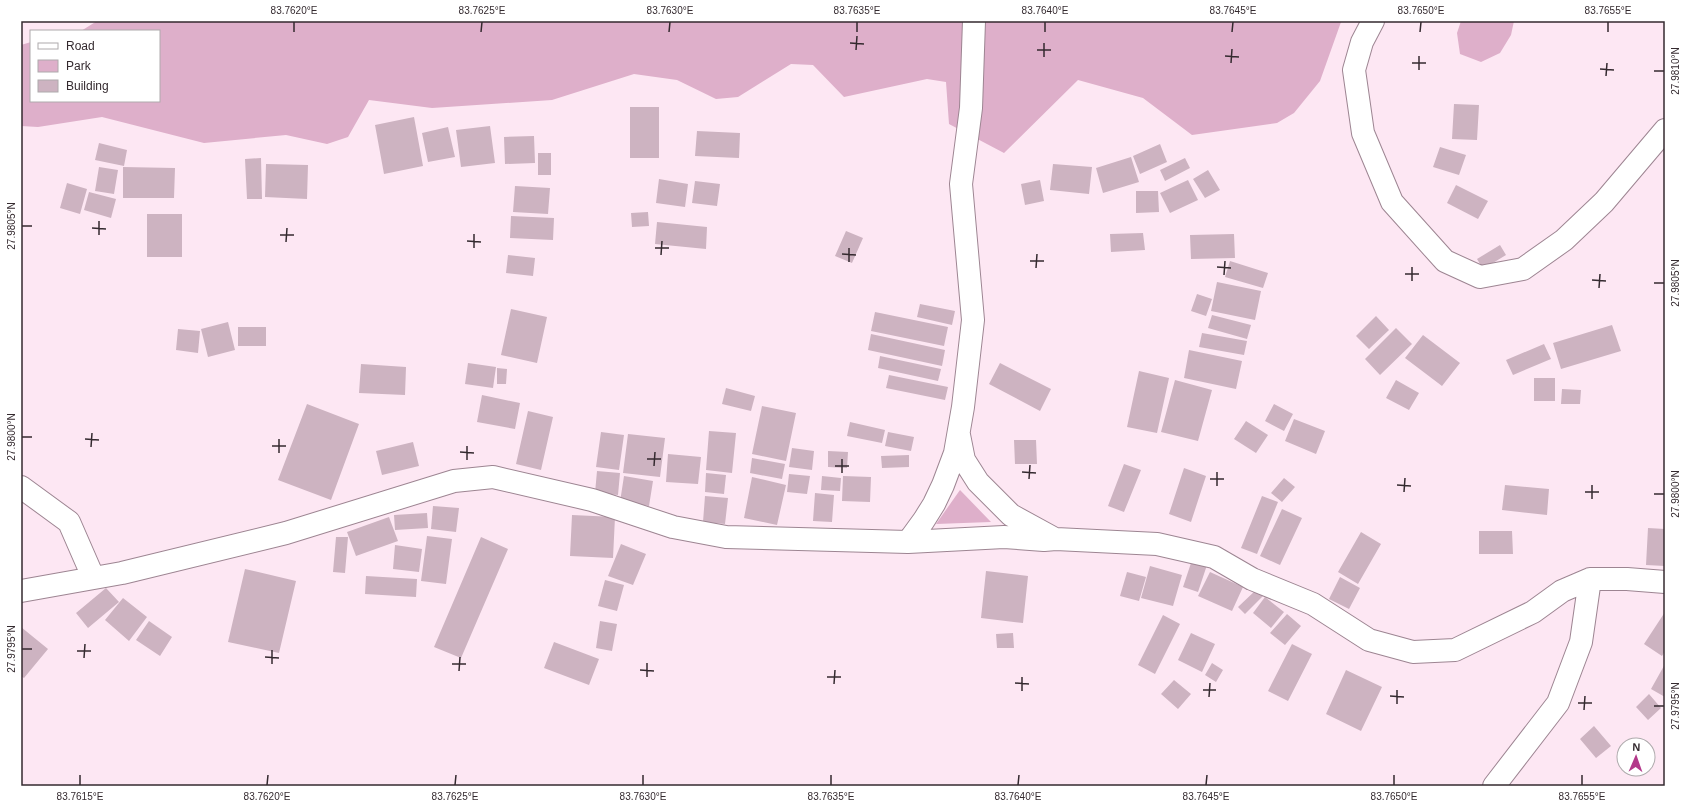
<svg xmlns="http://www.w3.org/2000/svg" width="1686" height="807" font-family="Helvetica,sans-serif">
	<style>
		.green { fill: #deafca }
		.building { fill: #cdb3c1 }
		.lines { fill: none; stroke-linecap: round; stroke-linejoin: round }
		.minor-casing { stroke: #9d8592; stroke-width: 24 }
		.minor { stroke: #fff; stroke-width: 22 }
		.ticks { fill: none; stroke: #342a2f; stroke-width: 1.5 }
		.neatline { fill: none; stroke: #342a2f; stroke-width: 1.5 }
		.ticks-label { font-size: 10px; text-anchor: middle; fill: #342a2f }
	</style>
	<rect width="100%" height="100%" fill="#fde7f3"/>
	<path class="green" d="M97,21H1341V22L1320,81L1294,113L1277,123L1192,135L1143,98L1078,80L1004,153L949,124L946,82L927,79L844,97L813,65L791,64L738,97L716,99L677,80L634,74L552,100L432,108L369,100L348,137L327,144L286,135L204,143L102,117L38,127L21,126V45L31,42V101H159V31H81Z
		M1461,21H1514L1511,35L1500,53L1481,62L1460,54L1457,33Z
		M960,490L991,522L936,524Z"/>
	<path class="building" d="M1454,104L1479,105L1477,140L1452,139Z
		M630,107H659V158H630Z
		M414,117L423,166L384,174L375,125Z
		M490,126L495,163L461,167L456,130Z
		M448,127L455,157L428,162L422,133Z
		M697,131L740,133L739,158L695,156Z
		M534,136L535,163L505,164L504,137Z
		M99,143L127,150L124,166L95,160Z
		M1160,144L1167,162L1140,174L1133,156Z
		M1440,147L1466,155L1459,175L1433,167Z
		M538,153H551V175H538Z
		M1131,157L1139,182L1103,193L1096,168Z
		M261,158L262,199H247L245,159Z
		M1185,158L1190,168L1165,181L1160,170Z
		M266,164L308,165L307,199L265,197Z
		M1053,164L1092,167L1089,194L1050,190Z
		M99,167L118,170L114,194L95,191Z
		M123,167L175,168L174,198H123Z
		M1208,170L1220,190L1205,198L1193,179Z
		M659,179L688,184L685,207L656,203Z
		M1040,180L1044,201L1025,205L1021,184Z
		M1188,180L1198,200L1170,213L1160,193Z
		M695,181L720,184L717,206L692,203Z
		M67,183L87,189L80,214L60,208Z
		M1456,185L1488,201L1478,219L1447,203Z
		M515,186L550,188L548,214L513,212Z
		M1136,191H1158L1159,212L1136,213Z
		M89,192L116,199L111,218L84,210Z
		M648,212L649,226L632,227L631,213Z
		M147,214H182V257H147Z
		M511,216L554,218L553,240L510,238Z
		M657,222L707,227L706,249L655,244Z
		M846,231L863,238L852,263L835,256Z
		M1143,233L1145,250L1111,252L1110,234Z
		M1234,234L1235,258L1191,259L1190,235Z
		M1500,245L1506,255L1483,269L1477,259Z
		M508,255L535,258L533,276L506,273Z
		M1230,261L1268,273L1263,288L1225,277Z
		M1217,282L1261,291L1255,320L1211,311Z
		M1197,294L1212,299L1206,316L1191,311Z
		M920,304L955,311L952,325L917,317Z
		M511,309L547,317L537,363L501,355Z
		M875,312L948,327L944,346L871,331Z
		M1212,315L1251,325L1247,339L1208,328Z
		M1376,316L1389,330L1369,349L1356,336Z
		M228,322L235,350L208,357L201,329Z
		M1612,325L1621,351L1561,369L1553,343Z
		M238,327H266V346H238Z
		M1396,328L1412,344L1380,375L1365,359Z
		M178,329L200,331L198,353L176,350Z
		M1202,333L1247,341L1244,355L1199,347Z
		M871,334L945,350L942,366L868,350Z
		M1423,335L1460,363L1442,386L1405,358Z
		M1544,344L1551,359L1513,375L1506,360Z
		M1189,350L1242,361L1236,389L1184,378Z
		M880,356L941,369L938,381L878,368Z
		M468,363L496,367L493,388L465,384Z
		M1000,363L1051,389L1040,411L989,384Z
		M361,364L406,367L405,395L359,393Z
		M497,368L507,369L506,384H497Z
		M1139,371L1169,378L1157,433L1127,427Z
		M889,375L948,387L945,400L886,388Z
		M1534,378H1555V401H1534Z
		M1175,380L1212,390L1198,441L1161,432Z
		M1396,380L1419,393L1409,410L1386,398Z
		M726,388L755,396L751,411L722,404Z
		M1562,389L1581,390L1580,404H1561Z
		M482,395L520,403L515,429L477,422Z
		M307,404L359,424L331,500L278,480Z
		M1274,404L1293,414L1284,431L1265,421Z
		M762,406L796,413L786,461L752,454Z
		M528,411L553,417L541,470L516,464Z
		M1294,419L1325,431L1316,454L1285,441Z
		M1246,421L1268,435L1256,453L1234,439Z
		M850,422L885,430L882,443L847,436Z
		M709,431L736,433L732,473L706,470Z
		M601,432L624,435L619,470L596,467Z
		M888,432L914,437L911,451L885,446Z
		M628,434L665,438L660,477L623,473Z
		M1014,440H1036L1037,464H1015Z
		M413,442L419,466L382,475L376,451Z
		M792,448L814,451L812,470L789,467Z
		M828,451L848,452L847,468L828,467Z
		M668,454L701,457L698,484L666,482Z
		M909,455V467L882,468L881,456Z
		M752,458L785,464L782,479L750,473Z
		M1124,464L1141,470L1124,512L1108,506Z
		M1184,468L1206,476L1191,522L1169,514Z
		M597,471L620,473L618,495L595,493Z
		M706,473L726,475L724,494L705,492Z
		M789,474L810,476L807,494L787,492Z
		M624,476L653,481L649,506L620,502Z
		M822,476L841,478L840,491L821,490Z
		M843,476L871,477L870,502L842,501Z
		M752,477L786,485L777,525L744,518Z
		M1284,478L1295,487L1282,502L1271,493Z
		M1505,485L1549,489L1547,515L1502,510Z
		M815,493L834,495L832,522L813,521Z
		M705,496L728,498L725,524L703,522Z
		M1262,496L1278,502L1257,554L1241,548Z
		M433,506L459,508L456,532L431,529Z
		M1282,509L1302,518L1280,565L1260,556Z
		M427,513L428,528L395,530L394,515Z
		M572,515L615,517L613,558L570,556Z
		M389,517L398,541L356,556L347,532Z
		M1648,528L1665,529V566L1646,565Z
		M1479,531H1512L1513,554H1479Z
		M1361,532L1381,544L1358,584L1338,572Z
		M427,536L452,539L446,584L421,581Z
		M336,537H348L345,573L333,572Z
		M481,537L508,549L461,658L434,647Z
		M621,544L646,554L633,585L608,576Z
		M395,545L422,549L419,572L393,569Z
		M1192,560L1207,565L1198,592L1183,587Z
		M1150,566L1182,575L1173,606L1141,598Z
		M245,569L296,581L279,653L228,642Z
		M986,571L1028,576L1023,623L981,618Z
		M1127,572L1146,577L1139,601L1120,596Z
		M1210,572L1243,587L1232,611L1198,596Z
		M366,576L417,579L416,597L365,594Z
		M1340,577L1360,588L1349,609L1329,599Z
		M605,580L624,585L617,611L598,606Z
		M106,588L119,602L88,628L76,613Z
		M1257,589L1264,595L1245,614L1238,607Z
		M1265,597L1284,612L1271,628L1253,613Z
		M123,598L147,617L129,641L105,620Z
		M1665,612V651L1662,656L1644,644Z
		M1287,614L1301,626L1285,645L1270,633Z
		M1163,615L1180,624L1155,674L1138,665Z
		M149,621L172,637L160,656L136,640Z
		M600,621L617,624L612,651L596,648Z
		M21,627L48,649L24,678L21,676Z
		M1013,633L1014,648H997L996,634Z
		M1191,633L1215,644L1202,672L1178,660Z
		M554,642L599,659L589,685L544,668Z
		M1292,644L1312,654L1288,701L1268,691Z
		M1212,663L1223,670L1216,682L1205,675Z
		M1665,664V697L1651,689Z
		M1346,670L1382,687L1361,731L1326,714Z
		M1174,680L1191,694L1178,709L1161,694Z
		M1649,694L1661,708L1648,720L1636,707Z
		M1594,726L1611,746L1596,758L1580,739Z"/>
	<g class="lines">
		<defs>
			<path id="minor" d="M1373,21L1362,42L1354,70L1363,133L1392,202L1445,261L1480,277L1523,269L1564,240L1604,202L1665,130
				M959,435L964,460L978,482L1011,515L1053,538
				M21,487L69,522L93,577
				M908,542L924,520L934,504L943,485L955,453L963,407L973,320L961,184L971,108L974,21
				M21,591L122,573L286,533L454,481L493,477L592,500L673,527L726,537L908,542L1004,537L1044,540L1056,539L1157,544L1214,557L1252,579L1313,604L1369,640L1413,652L1455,650L1533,612L1562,591L1590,579H1627L1665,582
				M1494,786L1558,703L1581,642L1590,579"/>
		</defs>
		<use href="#minor" class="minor-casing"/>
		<use href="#minor" class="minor"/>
	</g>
	<path class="ticks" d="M294,32V22M481,32L482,22M669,32L670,22M857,32V22M1045,32V22M1232,32L1233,22M1420,32L1421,22M1608,32V22M850,43L864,44M856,50L857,36M1037,50H1051M1225,56L1239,57M1044,57V43M1231,63L1232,49M1412,63H1426M1600,69L1614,70M1419,70V56M1654,71H1664M1606,76L1607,63M22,226H32M92,228L106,229M99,235V221M280,235H294M467,241L481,242M286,242L287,228M474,248V234M655,248H669M842,254L856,255M661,255L662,241M1030,261H1044M849,262V248M1217,267L1231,268M1036,268L1037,254M1405,274H1419M1224,275L1225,261M1592,280L1606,281M1412,281V267M1654,283H1664M1599,288L1600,274M22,437H32M85,439L99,440M272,446H286M91,447L92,433M460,452L474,453M279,453V439M647,459H661M467,460V446M654,466L655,452M835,466H849M1022,472L1036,473M842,473V459M1029,479L1030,465M1210,479H1224M1397,485L1411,486M1217,486V472M1404,492L1405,478M1585,492H1599M1654,494H1664M1592,499V485M22,649H32M77,651H91M265,657L279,658M84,658L85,644M272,664V650M452,664H466M640,670L654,671M459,671L460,657M647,677V663M827,677H841M1015,683L1029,684M834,684L835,670M1203,690H1216M1022,691V677M1390,696L1404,697M1209,697L1210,683M1578,703H1592M1397,704V690M1654,706H1664M1584,710L1585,696M80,785V775M267,785L268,775M455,785L456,775M643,785V775M831,785V775M1018,785L1019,775M1206,785L1207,775M1394,785V775M1582,785V775"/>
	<rect width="1686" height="807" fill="none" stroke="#ffffff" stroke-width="44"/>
	<rect x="30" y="30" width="130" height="72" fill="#ffffff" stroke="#aeaaac"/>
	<rect x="38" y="43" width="20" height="6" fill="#ffffff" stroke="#aeaaac"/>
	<text x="66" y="50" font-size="12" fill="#342a2f">Road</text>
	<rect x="38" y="60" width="20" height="12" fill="#deafca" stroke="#aeaaac"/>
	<text x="66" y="70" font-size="12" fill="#342a2f">Park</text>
	<rect x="38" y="80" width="20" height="12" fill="#cdb3c1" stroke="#aeaaac"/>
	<text x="66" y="90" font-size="12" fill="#342a2f">Building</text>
	<g transform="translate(1636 757) rotate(2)"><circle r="19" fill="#ffffff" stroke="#aeaaac"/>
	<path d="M0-3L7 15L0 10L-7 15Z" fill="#b3388a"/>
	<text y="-6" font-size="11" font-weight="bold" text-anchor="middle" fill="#342a2f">N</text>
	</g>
	<rect x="22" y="22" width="1642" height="763" class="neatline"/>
	<g class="ticks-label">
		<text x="294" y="14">83.7620°E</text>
		<text x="482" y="14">83.7625°E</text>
		<text x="670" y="14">83.7630°E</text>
		<text x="857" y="14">83.7635°E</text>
		<text x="1045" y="14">83.7640°E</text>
		<text x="1233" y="14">83.7645°E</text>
		<text x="1421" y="14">83.7650°E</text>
		<text x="1608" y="14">83.7655°E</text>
		<text transform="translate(1675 71) rotate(-90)" y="4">27.9810°N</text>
		<text transform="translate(11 226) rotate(-90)" y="4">27.9805°N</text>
		<text transform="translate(1675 283) rotate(-90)" y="4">27.9805°N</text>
		<text transform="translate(11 437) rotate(-90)" y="4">27.9800°N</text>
		<text transform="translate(1675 494) rotate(-90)" y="4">27.9800°N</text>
		<text transform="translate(11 649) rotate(-90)" y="4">27.9795°N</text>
		<text transform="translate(1675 706) rotate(-90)" y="4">27.9795°N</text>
		<text x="80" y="800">83.7615°E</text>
		<text x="267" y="800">83.7620°E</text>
		<text x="455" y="800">83.7625°E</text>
		<text x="643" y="800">83.7630°E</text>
		<text x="831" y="800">83.7635°E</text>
		<text x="1018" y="800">83.7640°E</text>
		<text x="1206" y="800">83.7645°E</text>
		<text x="1394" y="800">83.7650°E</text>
		<text x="1582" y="800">83.7655°E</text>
	</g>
</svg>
